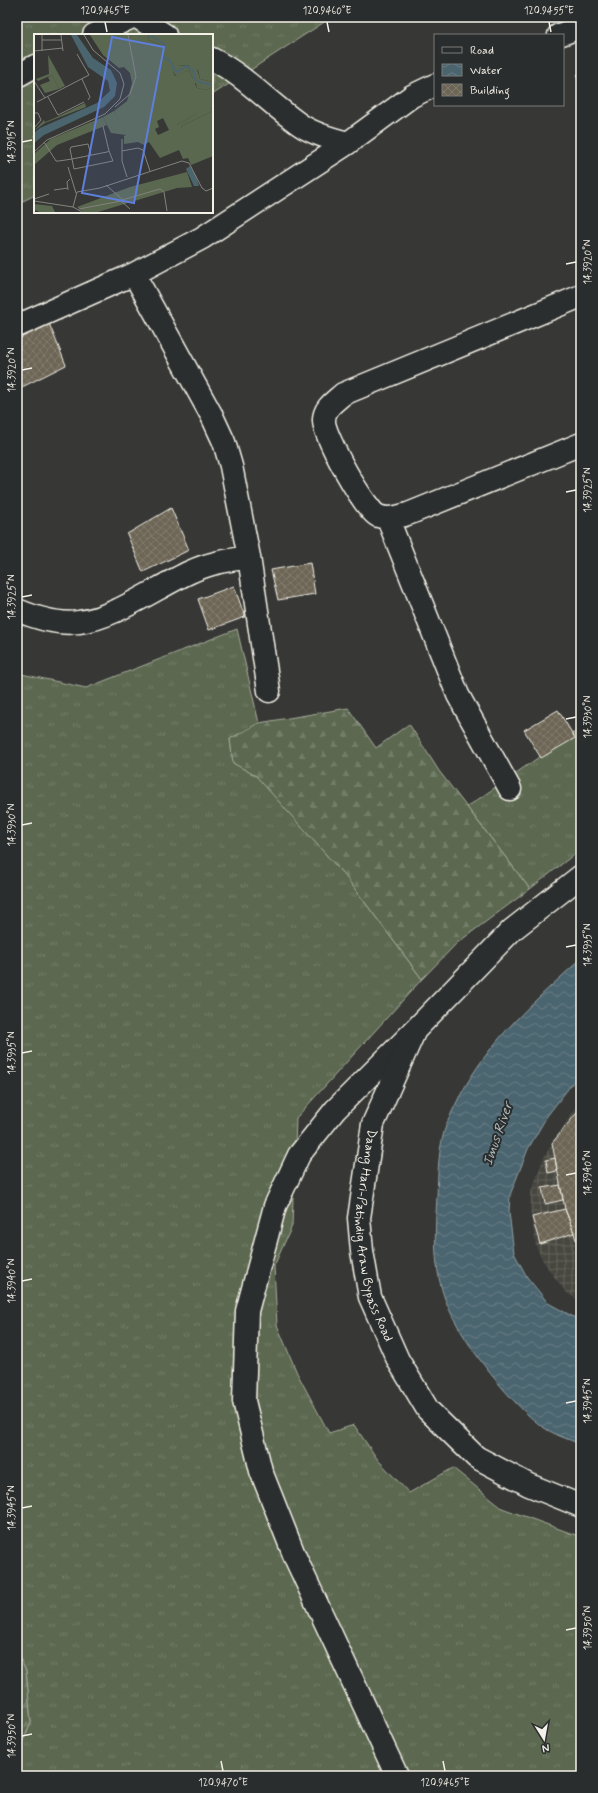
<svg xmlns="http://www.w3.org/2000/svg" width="598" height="1793" font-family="Mynerve,sans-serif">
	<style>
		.industrial { fill: url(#industrial-grid) }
		.grass { fill: url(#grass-tufts); stroke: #a8ac9c }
		.forest { fill: url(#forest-firs); stroke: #a8ac9c }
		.water { fill: url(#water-waves); stroke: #8f9d9f }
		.building { fill: url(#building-cross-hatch); stroke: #f4f1e8 }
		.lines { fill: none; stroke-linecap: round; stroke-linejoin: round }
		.minor-casing { stroke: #f4f1e8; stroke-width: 25 }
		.major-casing { stroke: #f4f1e8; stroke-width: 25 }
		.minor { stroke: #2a2d2e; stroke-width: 22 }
		.major { stroke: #2a2d2e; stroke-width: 22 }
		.ticks { fill: none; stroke: #f4f1e8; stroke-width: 1.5 }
		.labels { text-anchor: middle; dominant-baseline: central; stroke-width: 4; stroke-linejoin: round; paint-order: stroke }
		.street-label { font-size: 13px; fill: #f4f1e8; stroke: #2a2d2e }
		.water-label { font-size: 14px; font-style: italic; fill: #b0b9b8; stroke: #2a2d2e }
		.inset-river { fill: none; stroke: #4b656f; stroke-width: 2 }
		.inset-road { fill: none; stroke: #83827d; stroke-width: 1 }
		.view { fill: #5e7fdd; fill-opacity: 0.15; stroke: #5e7fdd; stroke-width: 2 }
		.inset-edge { fill: none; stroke: #f4f1e8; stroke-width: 2 }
		.neatline { fill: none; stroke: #f4f1e8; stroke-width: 1.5 }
		.ticks-label { font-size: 10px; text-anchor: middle; fill: #f4f1e8 }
	</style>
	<defs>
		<pattern id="industrial-grid" width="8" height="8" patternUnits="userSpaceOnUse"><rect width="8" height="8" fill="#47463f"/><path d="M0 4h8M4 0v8" fill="none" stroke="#62615b"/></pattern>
		<pattern id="grass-tufts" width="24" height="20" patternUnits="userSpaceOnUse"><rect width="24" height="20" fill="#5b6850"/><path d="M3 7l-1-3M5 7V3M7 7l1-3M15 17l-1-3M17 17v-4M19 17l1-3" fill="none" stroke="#737e69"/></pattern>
		<pattern id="forest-firs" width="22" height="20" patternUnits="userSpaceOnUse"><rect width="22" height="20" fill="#5b6850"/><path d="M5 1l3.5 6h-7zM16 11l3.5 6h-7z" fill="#737e69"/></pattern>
		<pattern id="water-waves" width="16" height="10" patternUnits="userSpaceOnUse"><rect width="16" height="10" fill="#4b656f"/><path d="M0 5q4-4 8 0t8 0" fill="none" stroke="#667c84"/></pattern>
		<pattern id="building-cross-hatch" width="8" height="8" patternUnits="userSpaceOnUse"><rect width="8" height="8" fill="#6d6555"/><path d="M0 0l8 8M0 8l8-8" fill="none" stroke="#827c6d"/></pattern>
	</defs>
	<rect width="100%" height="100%" fill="#373836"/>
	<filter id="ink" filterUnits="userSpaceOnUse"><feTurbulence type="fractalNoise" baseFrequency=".025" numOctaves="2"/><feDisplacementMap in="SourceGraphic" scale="8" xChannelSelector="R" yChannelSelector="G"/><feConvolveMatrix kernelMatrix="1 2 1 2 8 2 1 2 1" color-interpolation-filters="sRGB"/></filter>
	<g filter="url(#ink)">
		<path class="industrial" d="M581,1099V1302L567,1293L560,1285L543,1261L536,1246L530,1209L531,1192L544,1157Z"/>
		<path class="grass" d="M17,17H332L212,95V35H35V195L17,204Z
			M237,629L259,723L230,739L233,763L256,775L346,877L422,979L296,1118L292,1226L274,1266L277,1325L297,1373L329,1433L354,1425L378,1460L409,1493L453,1468L502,1508L581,1537V1776H17V1754L31,1723L26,1671L17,1653V673L86,688Z
			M581,728V849L530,889L467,807Z"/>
		<path class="forest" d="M348,708L376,748L409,724L439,771L530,889L457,943L422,979L346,877L256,776L233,763L230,739L259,723Z
			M17,1653L26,1671L31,1723L17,1754Z"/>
		<path class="water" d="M581,959V1072L547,1116L528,1149L510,1195L509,1212L514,1253L527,1277L548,1303L581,1321V1444C567,1439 552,1434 540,1425C507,1400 454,1332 443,1293C433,1262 435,1229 437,1197C438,1173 438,1146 447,1123C478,1050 524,1010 581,959Z"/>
		<path class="building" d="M562,17H580L565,24Z
			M581,73V85L576,75Z
			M48,321L66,365L18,389L17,336Z
			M171,508L189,550L143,572L127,534Z
			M310,563L315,594L278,600L271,570Z
			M234,586L245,617L209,630L198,599Z
			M558,710L575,738L541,758L524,730Z
			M581,1108V1257L574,1233L565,1209L552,1143Z
			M555,1158L557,1171L548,1173L546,1160Z
			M560,1185L563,1200L545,1204L542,1188Z
			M565,1209L574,1233L540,1244L532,1217Z"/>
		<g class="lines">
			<defs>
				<path id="minor" d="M137,17L165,35
					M94,35L132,17
					M559,35L581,27
					M212,59C245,76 269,103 299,124C313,134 332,139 348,143
					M17,76L35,66
					M134,274L212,416L224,442L231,466L249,557L269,691
					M581,296L343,394C334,402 324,408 324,420C323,435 365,510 378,516C389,520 397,517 408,514L581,444
					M17,326L134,274L202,238L348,143L412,96L435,85
					M388,519L458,695L510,789
					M17,610C36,618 58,625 79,622C115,618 157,587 190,572C209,563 229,560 249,557
					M397,1776L295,1557L261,1471L244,1401L247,1311L275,1206L299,1155L335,1110L415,1030"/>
				<g id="major">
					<path id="s1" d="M581,876L512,930L415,1030L373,1124L359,1218L362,1251L370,1297L398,1360L428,1410L476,1457L529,1485L581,1506"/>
				</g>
			</defs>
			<use href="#minor" class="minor-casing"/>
			<use href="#major" class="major-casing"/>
			<use href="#minor" class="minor"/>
			<use href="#major" class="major"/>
		</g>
	</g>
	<path class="ticks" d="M105,22L107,32M327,22L329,32M549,22L551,32M22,142L32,140M566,264L576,262M22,370L32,368M566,492L576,490M22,597L32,595M566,719L576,717M22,825L32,823M566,947L576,945M22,1053L32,1051M566,1175L576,1173M22,1281L32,1279M566,1403L576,1401M22,1508L32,1506M566,1630L576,1628M22,1736L32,1734M221,1761L223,1771M443,1761L445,1771"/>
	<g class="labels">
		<g class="street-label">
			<text stroke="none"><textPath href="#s1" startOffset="444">Daang Hari-Patindig Araw Bypass Road</textPath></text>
		</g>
		<g class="water-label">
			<text transform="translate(498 1134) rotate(-71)">Imus River</text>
		</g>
	</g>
	<g transform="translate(34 34)">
		<rect width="179" height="179" fill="#373836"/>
		<path d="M56,1H114L115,6L129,12L141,42L155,36L163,54L172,56L179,53V74L162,80L143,91L148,95L147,92L179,77V122L157,131L154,124L149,125L145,116L126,124L115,108L110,111L104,108L90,110V102L92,101L80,77L93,67L98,49L96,39L90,33L85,34L69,21ZM129,84L135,96L124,101L121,95L125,93L123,87ZM128,1H179V48L166,45L164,36L153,31H142L132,19ZM18,41L25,55L11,59L6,51L16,47L14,43ZM69,83L73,91L23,111L0,131V120L17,105ZM153,138L158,153L143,154L64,178H49L43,173L96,153Z" fill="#5b6850" fill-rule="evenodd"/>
		<path d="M114,1H128L135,7L132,19L138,23L142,31L162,32L166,45L179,48V53L172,56L163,54L162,49L158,51L155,47L159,45L155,36L142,42L134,29L127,27L129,12L115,6ZM14,21L31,52L25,55L18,41L4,47L2,45L15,40ZM51,69L52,73L11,89L0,97L10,86L11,88L23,83ZM179,74V77L147,92L148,95L146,96L143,91L167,77ZM80,77L92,99V101L77,99L69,83ZM0,170L18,172L21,178H6L0,176Z" fill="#5b6850"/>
		<path d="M37,1H43L59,24L77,36L83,49L81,62L70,73L10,101L0,109V99L6,94L63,69L76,57L74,47L54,33ZM156,132L162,142L165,152H160L152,135Z" fill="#4b656f"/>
		<path class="inset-river" d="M116,1L130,10L128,22L136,27L140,35L143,38L152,32L159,36L161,45L165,48L179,51"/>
		<path class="inset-road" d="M27,1L29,17M8,6H28M0,17L29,14M8,17V1M48,45L56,63L54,66M0,47L11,64M14,63L24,81L50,68M3,68L55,41L43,20M81,73L96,60L102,43L94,1M0,79H4L7,86L0,94M69,92L75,117M88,105V127L93,143M10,108L22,127H25L38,125L73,118L75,117L79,127L40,135L36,115L37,113L54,110L57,121M88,117L104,114L109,116L116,137M0,118L13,106L71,80L86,65L90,50L86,39L59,16L50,1M34,133L42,159M72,151L89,166M20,156L34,154M34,156L33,148L36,145M0,165L15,160M88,166L126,155L130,158L133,177M0,167L39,173L48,178M39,173L43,158L66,154L148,127L155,129L168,154L172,157L179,154M45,175L87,167L96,175"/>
		<path class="view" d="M78,3L130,13L100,169L48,159Z"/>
		<rect width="179" height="179" class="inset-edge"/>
	</g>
	<rect width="598" height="1793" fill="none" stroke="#2a2d2e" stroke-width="44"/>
	<rect x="434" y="34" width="130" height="72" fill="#2a2d2e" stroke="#7b7b78"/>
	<rect x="442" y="47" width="20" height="6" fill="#2a2d2e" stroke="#7b7b78"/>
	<text x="470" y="54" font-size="12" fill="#f4f1e8">Road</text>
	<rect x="442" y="64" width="20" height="12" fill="url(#water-waves)" stroke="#7b7b78"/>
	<text x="470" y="74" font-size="12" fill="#f4f1e8">Water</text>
	<rect x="442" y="84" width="20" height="12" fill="url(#building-cross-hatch)" stroke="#7b7b78"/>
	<text x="470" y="94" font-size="12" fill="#f4f1e8">Building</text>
	<g transform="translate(544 1739) rotate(169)" stroke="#2a2d2e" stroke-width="3" paint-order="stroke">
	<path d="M0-3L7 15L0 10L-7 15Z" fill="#f4f1e8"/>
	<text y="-6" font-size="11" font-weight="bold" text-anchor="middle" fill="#f4f1e8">N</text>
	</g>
	<rect x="22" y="22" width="554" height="1749" class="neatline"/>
	<g class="ticks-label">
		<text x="105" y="14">120.9465°E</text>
		<text x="327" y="14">120.9460°E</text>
		<text x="549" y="14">120.9455°E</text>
		<text transform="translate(11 142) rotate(-90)" y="4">14.3915°N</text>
		<text transform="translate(587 262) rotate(-90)" y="4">14.3920°N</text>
		<text transform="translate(11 370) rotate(-90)" y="4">14.3920°N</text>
		<text transform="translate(587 490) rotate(-90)" y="4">14.3925°N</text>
		<text transform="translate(11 597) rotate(-90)" y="4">14.3925°N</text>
		<text transform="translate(587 717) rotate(-90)" y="4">14.3930°N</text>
		<text transform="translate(11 825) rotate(-90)" y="4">14.3930°N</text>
		<text transform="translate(587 945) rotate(-90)" y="4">14.3935°N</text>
		<text transform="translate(11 1053) rotate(-90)" y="4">14.3935°N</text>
		<text transform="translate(587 1173) rotate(-90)" y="4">14.3940°N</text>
		<text transform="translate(11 1281) rotate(-90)" y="4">14.3940°N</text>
		<text transform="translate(587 1401) rotate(-90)" y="4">14.3945°N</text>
		<text transform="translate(11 1508) rotate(-90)" y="4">14.3945°N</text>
		<text transform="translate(587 1628) rotate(-90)" y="4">14.3950°N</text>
		<text transform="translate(11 1736) rotate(-90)" y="4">14.3950°N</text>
		<text x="223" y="1786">120.9470°E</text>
		<text x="445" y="1786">120.9465°E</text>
	</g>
</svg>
